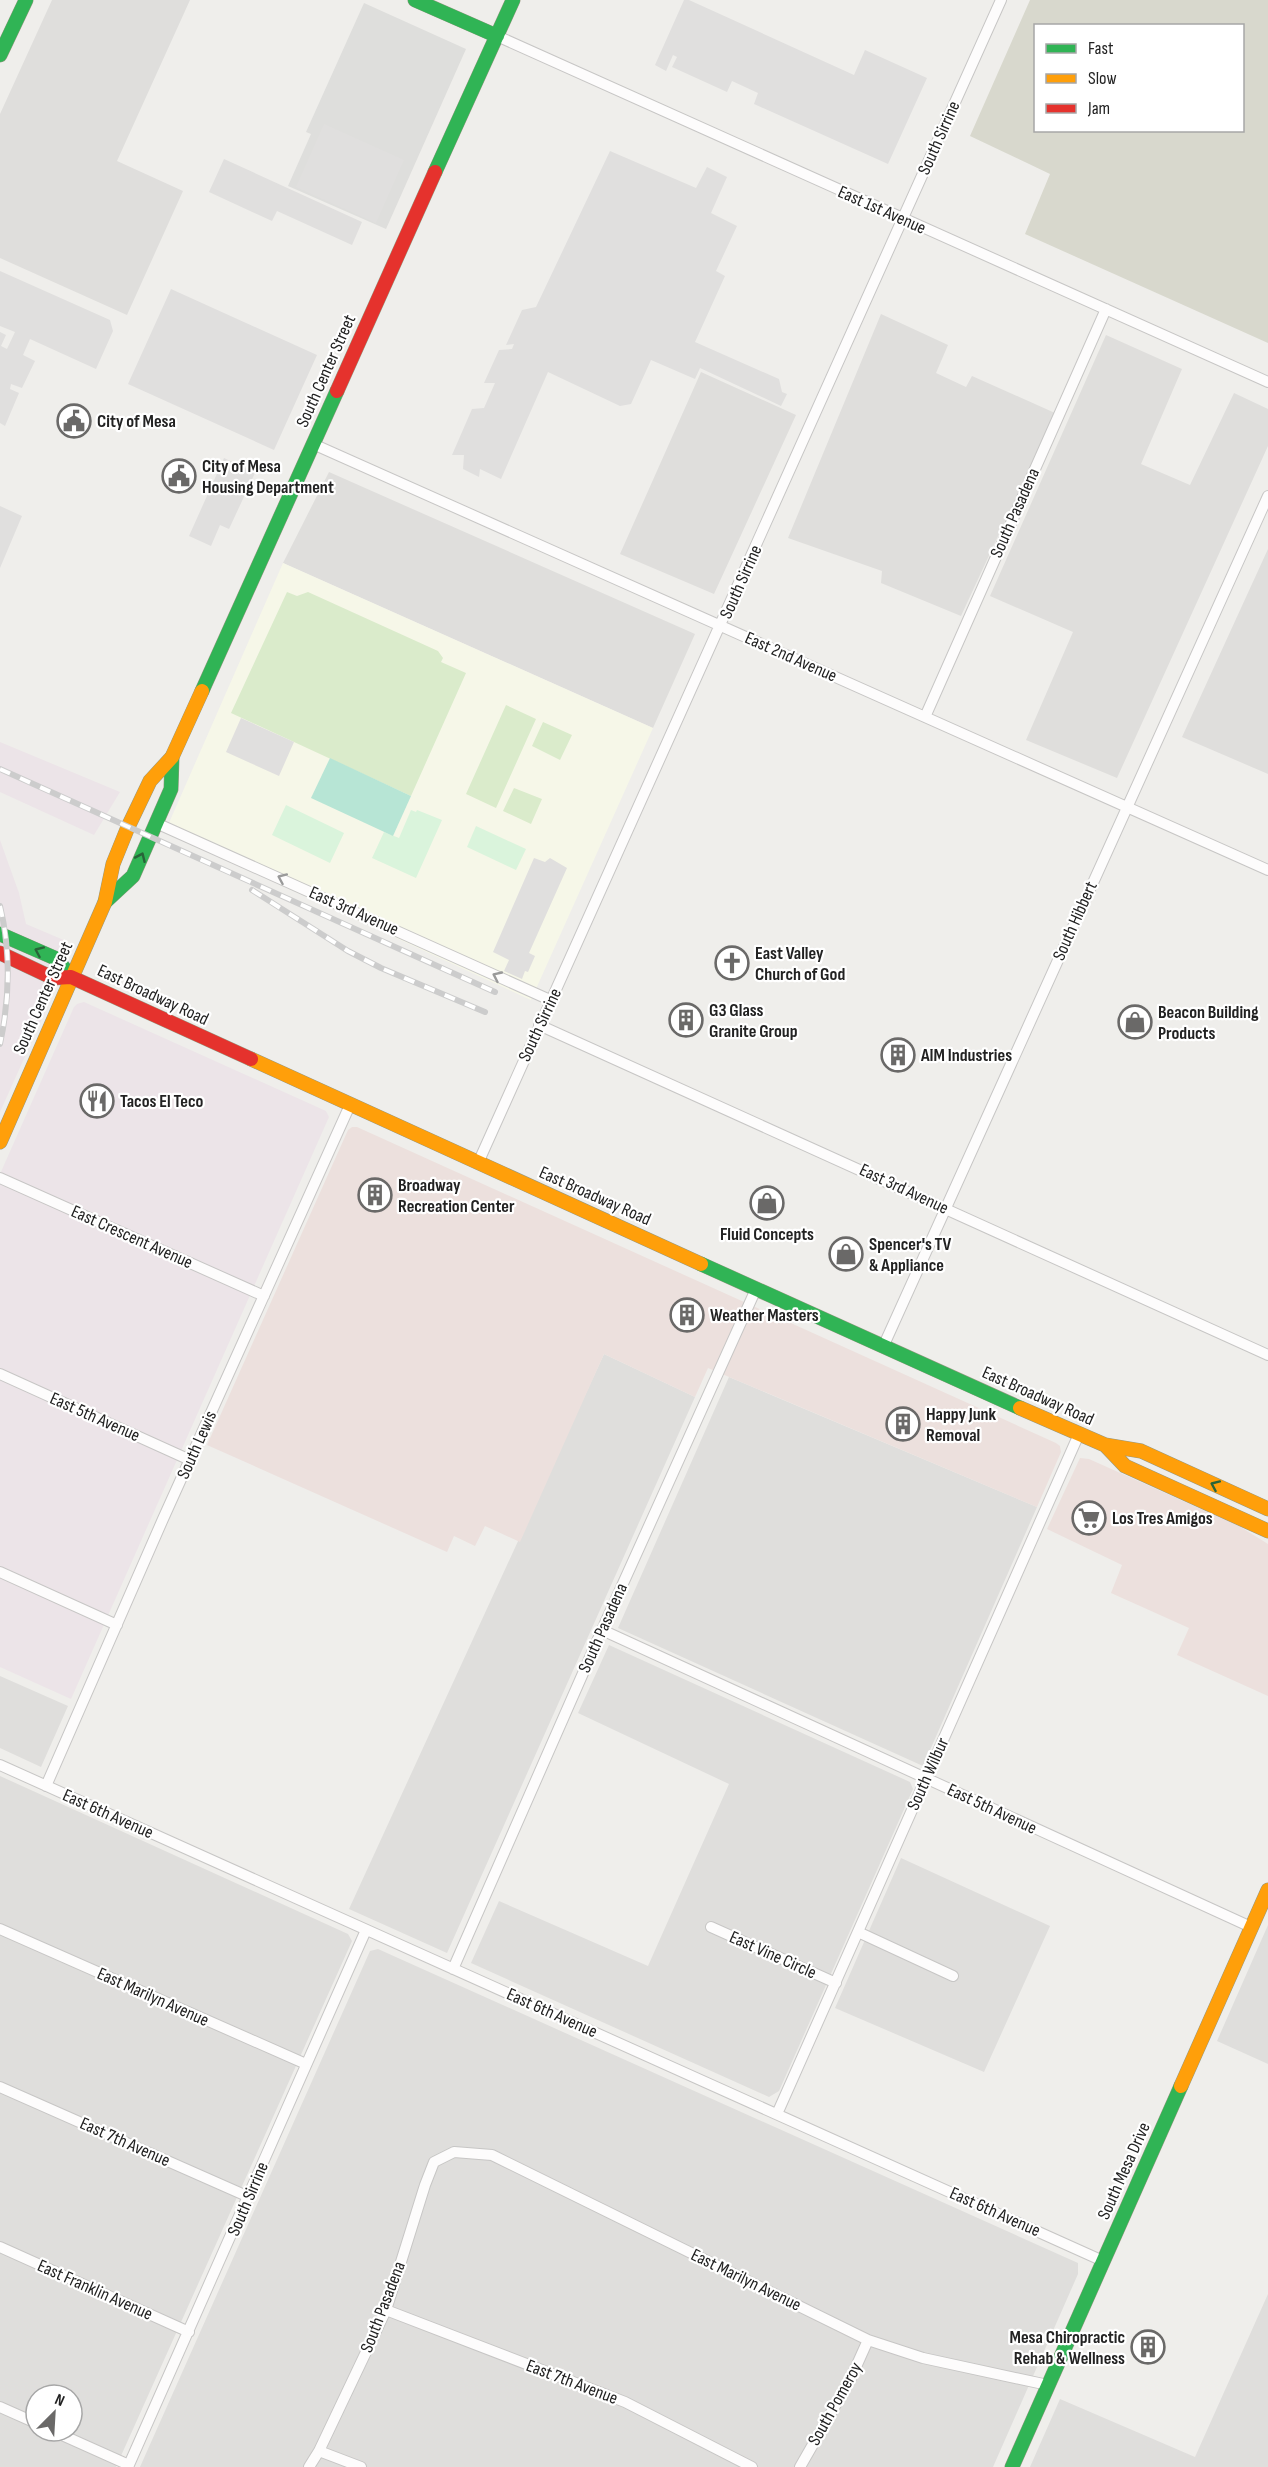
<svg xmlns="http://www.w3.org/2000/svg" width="1268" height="2467" font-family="'Sofia Sans Condensed',sans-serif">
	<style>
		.residential { fill: #dfdedc; fill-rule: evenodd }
		.commercial { fill: #ece0dd }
		.industrial { fill: #ece4e8 }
		.education { fill: #f6f7e8 }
		.religious { fill: #dededc }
		.construction { fill: #d8d8cd; fill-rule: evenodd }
		.grass { fill: #daebcb }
		.park { fill: #daf4dc }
		.pitch { fill: #b7e5d5 }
		.parking { fill: #e0dfde }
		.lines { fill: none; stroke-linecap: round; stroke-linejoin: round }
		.street-casing { stroke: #c7c6c5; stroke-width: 12 }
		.fast-casing { stroke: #969982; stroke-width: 15 }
		.slow-casing { stroke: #969982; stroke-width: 15 }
		.jam-casing { stroke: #969982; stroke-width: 15 }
		.street { stroke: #fdfcfc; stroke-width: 10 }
		.fast { stroke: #30b455; stroke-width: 14 }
		.slow { stroke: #ff9f0a; stroke-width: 14 }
		.jam { stroke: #e5322d; stroke-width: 14 }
		.rail-casing { stroke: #ccc; stroke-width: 6 }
		.rail { stroke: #fff; stroke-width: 4; stroke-dasharray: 11; stroke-linecap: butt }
		.oneway { stroke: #286439 }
		.oneway2 { stroke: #9a9a9a }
		.labels { text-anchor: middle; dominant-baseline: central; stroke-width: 4.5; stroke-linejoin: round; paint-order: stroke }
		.street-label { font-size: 18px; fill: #222; stroke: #fff }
		.poi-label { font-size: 18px; font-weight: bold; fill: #222; stroke: #fff; text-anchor: start }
	</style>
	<rect width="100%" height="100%" fill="#efeeeb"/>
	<path class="residential" d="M52,0H190L117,161L183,191L127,315L0,258V114Z
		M881,314L948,345L936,373L966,387L972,376L1055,413L961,616L881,583L882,571L788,538Z
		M1106,335L1182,369L1141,464L1190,485L1234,393L1268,409V446L1117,778L1026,740L1073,632L990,596Z
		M701,372L796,415L714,594L620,554Z
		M329,472L695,634L653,728L283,563Z
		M1268,549V774L1182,737Z
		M604,1354L695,1397L447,1953L349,1909Z
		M729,1377L1037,1507L923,1766L618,1628Z
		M609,1645L910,1782L913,1789L779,2091L769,2097L471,1963L499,1901L648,1966L729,1784L578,1713Z
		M0,1676L68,1706L41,1767L0,1748Z
		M0,1776L348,1934L352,1941L116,2467H0ZM36,2395H72V2431H36Z
		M901,1858L1050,1926L984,2072L835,2008Z
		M1268,1925V2064L1217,2041Z
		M378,1949L1078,2263V2274L993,2467H140L370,1951Z
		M1268,2294V2467H1030L1060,2399L1195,2457Z"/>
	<path class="commercial" d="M352,1127H357L1056,1443L1060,1446L1061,1452L1037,1507L708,1368L695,1397L604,1354L520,1542L485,1526L475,1546L454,1536L447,1552L207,1445L348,1130Z
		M1080,1458L1089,1459L1239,1526L1268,1544V1696L1177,1655L1189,1628L1111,1593L1122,1565L1047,1529Z"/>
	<path class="industrial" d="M0,742L120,792L94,835L0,792Z
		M0,840L19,893L26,924L66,941L46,985L51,991L50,1001L0,1112Z
		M84,1002L326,1111L329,1117L71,1699L0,1667V1174L74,1007L77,1004Z"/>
	<path class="education" d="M283,563L653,728L531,1000L165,832Z"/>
	<path class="religious" d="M364,3L466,49L386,229L288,186L311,134L306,132Z"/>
	<path class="construction" d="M1030,0H1268V343L1025,234L1050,174L970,136ZM1036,26H1242V130H1036Z"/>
	<path class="grass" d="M287,592L297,596L308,592L438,651L443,658L441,662L466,673L411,796L231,713Z
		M506,705L536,719L496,808L466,794Z
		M543,722L572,735L560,760L532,746Z
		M514,788L542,799L531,824L503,811Z"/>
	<path class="park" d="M286,805L344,833L330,863L272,835Z
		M411,810L416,812L417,810L442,820L416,878L372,858L384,832L399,838Z
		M476,826L526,849L516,870L467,847Z"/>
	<path class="pitch" d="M330,758L411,796L393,836L311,798Z"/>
	<path class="parking" d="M684,0H689L854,75L865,50L927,78L888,164L754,104L758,93L732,81L727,92L672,67L677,57L673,55L666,71L655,65Z
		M324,124L404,160L376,223L296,187Z
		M610,151L696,188L707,167L727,177L711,213L737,226L716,271L725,276L695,342L779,379L782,392L787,394L781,406L700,368L695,379L651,360L631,404L620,406L548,372L501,479L480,469L479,477L463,469L464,455H452L472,409L484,408L495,383H484L499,350L512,349L514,344L506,345L522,310L536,307Z
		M224,159L362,222L352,245L277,211L272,221L209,192Z
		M0,271L110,320L113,331L96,369L30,339L23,355L35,361L22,388L11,384L10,389L19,393L5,426L0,423V332L6,335L1,346L7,349L15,332L0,326Z
		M171,289L317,355L274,450L128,384Z
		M224,458L255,473L229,529L220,525L211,546L189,536Z
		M0,506L22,516L0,568Z
		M241,718L294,742L279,776L226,752Z
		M534,858L545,862L550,858L567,868L529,953L535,956L528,972L525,971L522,979L504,971L509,960L493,952Z"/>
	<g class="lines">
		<defs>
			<path id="street" d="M497,36L1268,382
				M313,444L1268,870
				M925,717L1106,309
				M156,823L550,1000
				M539,1025L1268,1355
				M478,1163L1001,0
				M0,1178L264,1296
				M883,1347L1268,496
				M0,1374L190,1460
				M0,1572L117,1625
				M602,1630L1251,1927
				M0,1765L1103,2261
				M46,1786L163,1519L350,1105
				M711,1927L836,1983
				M0,1929L306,2064
				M858,1932L953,1976
				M453,1969L602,1630L756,1289
				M0,2087L249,2197
				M777,2114L1079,1434
				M0,2247L189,2332
				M386,2310L625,2402L752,2467
				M0,2407L36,2423
				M53,2431L129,2465
				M319,2451L361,2467
				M128,2467L366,1930
				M309,2467L319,2451L386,2310L425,2185L434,2162L454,2152L492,2155L868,2340L923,2358L1048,2385
				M800,2467L851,2378L868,2340"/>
			<path id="fast" d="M415,0L497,36
				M0,55L26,0
				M435,172L513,0
				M202,691L337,391
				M105,902L133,876L171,789L172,757
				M0,934L57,959L71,977
				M701,1264L1020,1408
				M1012,2467L1181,2086"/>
			<path id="slow" d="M251,1059L701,1264
				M0,1142L105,902L113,864L128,827L150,781L172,757L202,691
				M1020,1408L1105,1445L1141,1451L1268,1509
				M1105,1445L1125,1466L1268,1531
				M1181,2086L1268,1890"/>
			<path id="jam" d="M337,391L435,172
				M0,953L53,978L71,977L251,1059"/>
		</defs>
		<use href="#street" class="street-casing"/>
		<use href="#fast" class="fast-casing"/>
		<use href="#slow" class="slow-casing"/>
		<use href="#jam" class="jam-casing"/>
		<use href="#street" class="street"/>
		<use href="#fast" class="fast"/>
		<use href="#slow" class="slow"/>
		<use href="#jam" class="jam"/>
		<defs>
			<path id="rail" d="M0,769L495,992
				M252,890L348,951L381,968L485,1012
				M0,906C11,952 10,997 0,1044"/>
		</defs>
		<use href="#rail" class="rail-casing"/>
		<use href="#rail" class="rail"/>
	</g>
	<defs><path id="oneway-chevron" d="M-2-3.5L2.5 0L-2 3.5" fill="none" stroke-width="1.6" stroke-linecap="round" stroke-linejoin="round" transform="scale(1.5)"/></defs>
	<g class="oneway">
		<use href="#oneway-chevron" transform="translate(141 857) rotate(-66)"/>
		<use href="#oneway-chevron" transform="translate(39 951) rotate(-156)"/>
		<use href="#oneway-chevron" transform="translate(1215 1485) rotate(-156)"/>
	</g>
	<g class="oneway2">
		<use href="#oneway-chevron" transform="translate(282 878) rotate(-156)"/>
		<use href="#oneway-chevron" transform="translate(497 976) rotate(-155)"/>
	</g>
	<defs>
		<symbol id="civic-ring" viewBox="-11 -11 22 22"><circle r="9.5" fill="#fff" stroke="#6a6968" stroke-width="1.5"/><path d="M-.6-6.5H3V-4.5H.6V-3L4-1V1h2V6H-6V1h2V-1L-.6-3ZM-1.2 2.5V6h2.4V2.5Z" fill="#6a6968"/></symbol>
		<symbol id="church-ring" viewBox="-11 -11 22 22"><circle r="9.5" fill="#fff" stroke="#6a6968" stroke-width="1.5"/><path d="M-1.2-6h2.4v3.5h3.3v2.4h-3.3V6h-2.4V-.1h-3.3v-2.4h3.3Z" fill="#6a6968"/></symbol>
		<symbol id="building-ring" viewBox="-11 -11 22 22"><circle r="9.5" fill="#fff" stroke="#6a6968" stroke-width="1.5"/><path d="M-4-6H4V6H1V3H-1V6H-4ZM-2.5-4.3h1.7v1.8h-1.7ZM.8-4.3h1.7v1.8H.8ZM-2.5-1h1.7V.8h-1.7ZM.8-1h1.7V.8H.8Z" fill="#6a6968"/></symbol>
		<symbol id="shop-ring" viewBox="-11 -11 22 22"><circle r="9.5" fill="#fff" stroke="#6a6968" stroke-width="1.5"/><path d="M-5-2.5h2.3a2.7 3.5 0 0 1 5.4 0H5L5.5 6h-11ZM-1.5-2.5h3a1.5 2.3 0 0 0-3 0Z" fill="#6a6968"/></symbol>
		<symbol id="restaurant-ring" viewBox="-11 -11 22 22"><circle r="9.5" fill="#fff" stroke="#6a6968" stroke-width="1.5"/><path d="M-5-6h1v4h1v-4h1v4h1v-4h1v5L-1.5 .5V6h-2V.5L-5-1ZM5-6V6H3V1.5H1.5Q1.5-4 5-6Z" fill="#6a6968"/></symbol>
		<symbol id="supermarket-ring" viewBox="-11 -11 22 22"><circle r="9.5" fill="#fff" stroke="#6a6968" stroke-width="1.5"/><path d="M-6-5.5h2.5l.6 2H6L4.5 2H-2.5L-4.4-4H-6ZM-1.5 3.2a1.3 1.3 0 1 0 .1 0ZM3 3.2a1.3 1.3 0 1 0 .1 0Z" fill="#6a6968"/></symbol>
	</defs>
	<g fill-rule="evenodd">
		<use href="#civic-ring" x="55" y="402" width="38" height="38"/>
		<use href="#civic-ring" x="160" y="457" width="38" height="38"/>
		<use href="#church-ring" x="713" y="944" width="38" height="38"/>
		<use href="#building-ring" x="667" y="1001" width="38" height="38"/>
		<use href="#shop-ring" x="1116" y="1003" width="38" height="38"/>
		<use href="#building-ring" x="879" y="1036" width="38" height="38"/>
		<use href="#restaurant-ring" x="78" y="1082" width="38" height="38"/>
		<use href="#building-ring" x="356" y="1176" width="38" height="38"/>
		<use href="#shop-ring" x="748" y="1184" width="38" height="38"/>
		<use href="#shop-ring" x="827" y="1235" width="38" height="38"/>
		<use href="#building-ring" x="668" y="1296" width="38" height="38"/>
		<use href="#building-ring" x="884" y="1405" width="38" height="38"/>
		<use href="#supermarket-ring" x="1070" y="1499" width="38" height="38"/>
		<use href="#building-ring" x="1129" y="2328" width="38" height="38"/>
	</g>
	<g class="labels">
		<g class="street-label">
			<text transform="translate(939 138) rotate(-66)">South Sirrine</text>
			<text transform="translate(882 210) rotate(24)">East 1st Avenue</text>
			<text transform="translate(326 371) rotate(-66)">South Center Street</text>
			<text transform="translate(1015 513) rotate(-66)">South Pasadena</text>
			<text transform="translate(741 582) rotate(-66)">South Sirrine</text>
			<text transform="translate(791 657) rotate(24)">East 2nd Avenue</text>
			<text transform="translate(354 911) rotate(24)">East 3rd Avenue</text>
			<text transform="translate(1075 921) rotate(-66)">South Hibbert</text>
			<text transform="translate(153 995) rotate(25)">East Broadway Road</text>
			<text transform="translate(43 998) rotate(-66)">South Center Street</text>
			<text transform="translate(540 1025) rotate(-65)">South Sirrine</text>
			<text transform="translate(904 1189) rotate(25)">East 3rd Avenue</text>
			<text transform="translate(595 1196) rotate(24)">East Broadway Road</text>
			<text transform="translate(132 1237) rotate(24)">East Crescent Avenue</text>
			<text transform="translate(1038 1396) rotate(24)">East Broadway Road</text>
			<text transform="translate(95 1417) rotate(24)">East 5th Avenue</text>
			<text transform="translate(197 1445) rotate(-66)">South Lewis</text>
			<text transform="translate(603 1628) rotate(-66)">South Pasadena</text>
			<text transform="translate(928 1774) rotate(-66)">South Wilbur</text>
			<text transform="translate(992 1809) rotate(25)">East 5th Avenue</text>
			<text transform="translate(108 1814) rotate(24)">East 6th Avenue</text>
			<text transform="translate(773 1955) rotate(24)">East Vine Circle</text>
			<text transform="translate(153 1997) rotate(24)">East Marilyn Avenue</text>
			<text transform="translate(552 2013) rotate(24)">East 6th Avenue</text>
			<text transform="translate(125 2142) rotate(24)">East 7th Avenue</text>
			<text transform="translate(1124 2171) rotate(-66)">South Mesa Drive</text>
			<text transform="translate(248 2199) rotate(-67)">South Sirrine</text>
			<text transform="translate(995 2212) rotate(24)">East 6th Avenue</text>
			<text transform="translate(746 2280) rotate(26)">East Marilyn Avenue</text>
			<text transform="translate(95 2290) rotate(24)">East Franklin Avenue</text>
			<text transform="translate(383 2307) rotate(-69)">South Pasadena</text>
			<text transform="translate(572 2382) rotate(21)">East 7th Avenue</text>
			<text transform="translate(835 2404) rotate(-61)">South Pomeroy</text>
		</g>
		<g class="poi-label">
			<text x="97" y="421">City of Mesa</text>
			<text x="202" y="466">City of Mesa<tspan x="202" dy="21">Housing Department</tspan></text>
			<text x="755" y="953">East Valley<tspan x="755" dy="21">Church of God</tspan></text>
			<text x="709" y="1010">G3 Glass<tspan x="709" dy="21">Granite Group</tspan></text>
			<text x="1158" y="1012">Beacon Building<tspan x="1158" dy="21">Products</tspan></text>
			<text x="921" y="1055">AIM Industries</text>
			<text x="120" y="1101">Tacos El Teco</text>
			<text x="398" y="1185">Broadway<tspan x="398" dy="21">Recreation Center</tspan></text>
			<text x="767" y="1234" text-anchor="middle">Fluid Concepts</text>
			<text x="869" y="1244">Spencer's TV<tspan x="869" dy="21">&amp; Appliance</tspan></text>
			<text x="710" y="1315">Weather Masters</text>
			<text x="926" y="1414">Happy Junk<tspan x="926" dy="21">Removal</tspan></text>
			<text x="1112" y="1518">Los Tres Amigos</text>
			<text x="1125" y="2337" text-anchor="end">Mesa Chiropractic<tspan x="1125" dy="21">Rehab &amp; Wellness</tspan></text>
		</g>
	</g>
	<rect x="1034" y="24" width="210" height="108" fill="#ffffff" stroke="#a7a7a7" stroke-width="1.5"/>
	<rect x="1046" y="44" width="30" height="9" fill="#30b455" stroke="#a7a7a7" stroke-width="1.5"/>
	<text x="1088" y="54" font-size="18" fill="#222222">Fast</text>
	<rect x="1046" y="74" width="30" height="9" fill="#ff9f0a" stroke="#a7a7a7" stroke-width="1.5"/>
	<text x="1088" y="84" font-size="18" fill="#222222">Slow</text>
	<rect x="1046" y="104" width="30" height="9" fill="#e5322d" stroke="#a7a7a7" stroke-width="1.5"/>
	<text x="1088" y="114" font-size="18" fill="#222222">Jam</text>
	<g transform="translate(54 2413) rotate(24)"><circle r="28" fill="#ffffff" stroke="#a7a7a7" stroke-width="1.5"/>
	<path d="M0-4.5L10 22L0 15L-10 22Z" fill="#6a6968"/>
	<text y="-9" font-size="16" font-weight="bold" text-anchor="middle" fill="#222222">N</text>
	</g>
</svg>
